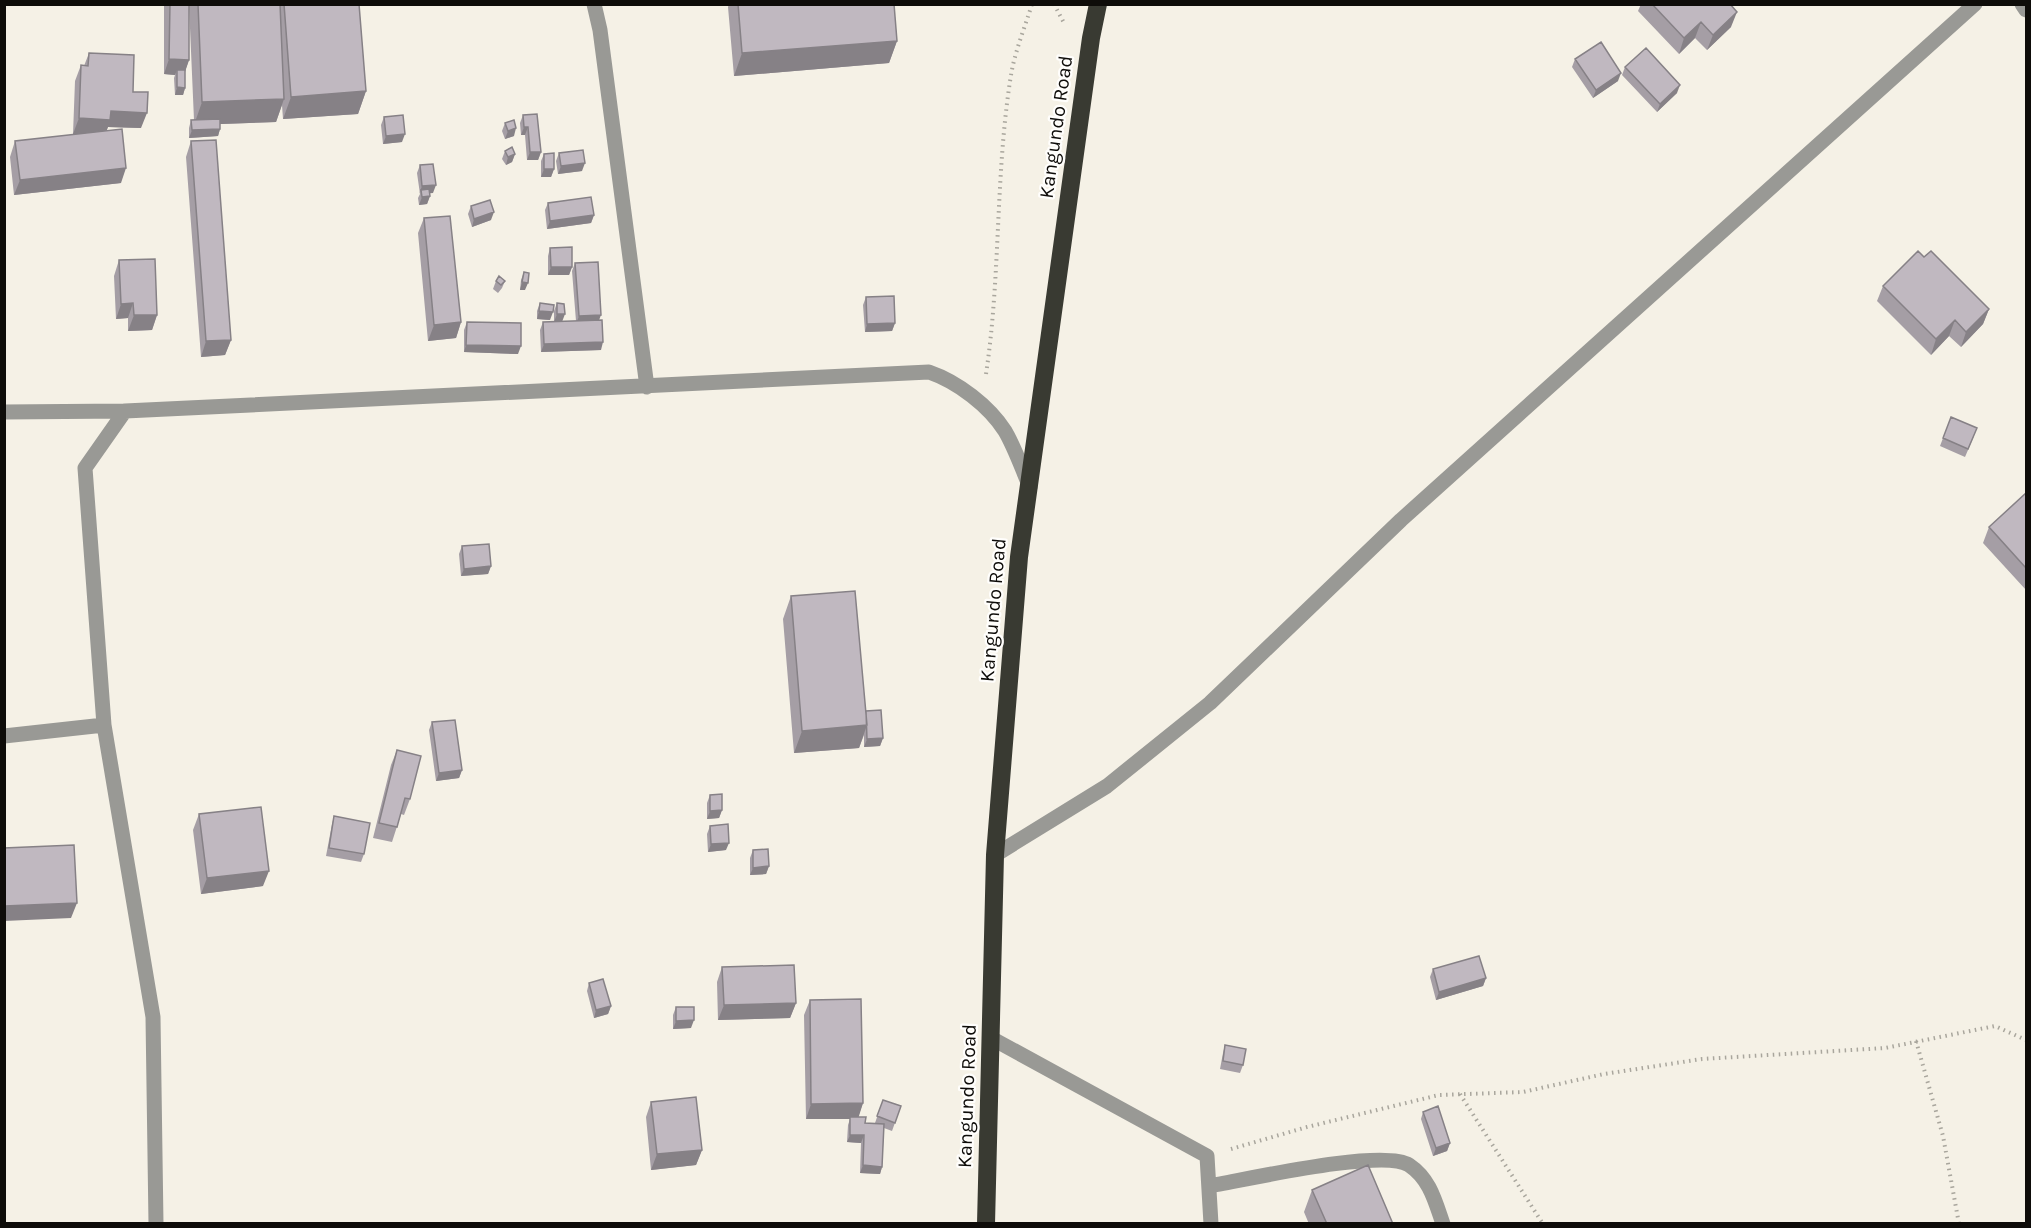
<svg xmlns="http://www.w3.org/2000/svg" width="2031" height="1228" font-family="Karla,sans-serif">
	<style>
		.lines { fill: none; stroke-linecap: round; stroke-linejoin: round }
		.path { stroke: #a9a69d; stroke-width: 4; stroke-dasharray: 1.5 4.5; stroke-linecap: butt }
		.minor { stroke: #999995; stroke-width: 15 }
		.highway { stroke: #393a32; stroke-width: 18 }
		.wall { fill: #a59ea5 }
		.shaded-wall { fill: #868186 }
		.building { fill: #c0b8c0; stroke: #868186; stroke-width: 1.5 }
		.labels { text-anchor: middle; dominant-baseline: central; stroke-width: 4.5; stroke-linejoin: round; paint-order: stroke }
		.street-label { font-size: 20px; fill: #0e0c09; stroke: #fffefc }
	</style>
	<rect width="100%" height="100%" fill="#f5f1e6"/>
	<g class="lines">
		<path class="path" d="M1054,4L1064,23
			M986,374C1001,275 995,174 1011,75C1015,51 1025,27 1032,4
			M1916,1041L1943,1136L1959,1224
			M1460,1094L1543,1224
			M1231,1149L1307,1127L1439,1095L1523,1092L1604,1074L1702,1059L1885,1048L1995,1026L2026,1040"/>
		<path class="minor" d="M594,4L600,30L647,387
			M2022,4L2026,10
			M125,411L85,468L104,725L153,1017L156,1224
			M4,412L125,411L929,372C958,382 989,406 1005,431C1015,448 1022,469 1030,487
			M4,736L104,725
			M995,855L1107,786L1210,703L1401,520L1975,4
			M991,1038L1207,1156L1211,1224
			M1209,1186C1245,1180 1383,1148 1409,1165C1430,1179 1435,1201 1443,1224"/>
		<path class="highway" d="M986,1224L995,855L1019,557L1091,38L1098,4"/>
	</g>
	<path class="wall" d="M164,4H359L366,91L358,114L283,119L282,105L276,122L220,124V129L218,136L189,138V128L191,120H194L189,5V60L185,71V88L183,95H175L174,78L175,75L164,74Z
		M729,4H894L897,41L889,63L734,76L728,7Z
		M1641,4H1730L1731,27L1707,50L1695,38L1679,54L1638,11Z
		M89,53L133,92L141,128L108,127L106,131L121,183L14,195L10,157L15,141L80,134H73L75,81L81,65L84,66Z
		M1575,59L1618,81L1593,98L1572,67Z
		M1625,67L1677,93L1657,112L1622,75Z
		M523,115L541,152L538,160H527L525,135H521L520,123Z
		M384,117L402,142L383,144L381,125Z
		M505,123L514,136L505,139L502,131Z
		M191,141L231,340L225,355L201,357L186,157Z
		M505,151L515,154L512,162L506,165L502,159Z
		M559,153L582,171L558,174L556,161Z
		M544,154L554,169L551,177H541V161Z
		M420,165L433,193H429L430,196L427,204L419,205L418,198L420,194L417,173Z
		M548,203L594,215L591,223L547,229L545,210Z
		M471,206L491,220L472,227L468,214Z
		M424,218L461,322L456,338L428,341L418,233Z
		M550,248L572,267L569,275H548V256Z
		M1924,257L1989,309L1983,324L1961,347L1949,336L1931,355L1877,301L1883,286Z
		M119,260L157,315L152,330L128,331V318L116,319L114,276Z
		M575,263L599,320L601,350L541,352L540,330L543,322H554V311L557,303L562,321H576L572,271Z
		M524,272L525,290H520L521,280Z
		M496,281H505L502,288L498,293L493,289Z
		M866,297L895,323L892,331L865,332L863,305Z
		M540,303L550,320L537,319V311Z
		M467,322L518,354L464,352V330Z
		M1951,417L1974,436L1965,457L1940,446Z
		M2026,493V590L1983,543L1989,527Z
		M462,546L491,566L488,574L461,576L459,554Z
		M791,596L866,711L883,738L880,746L864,747V735L859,748L794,753L783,619Z
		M432,722L462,770L459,778L436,781L429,730Z
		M397,750L410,799L404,815L401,814L392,842L373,838L391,765Z
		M710,795L722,810L719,818L707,819V803Z
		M199,814L263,886L201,894L193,830Z
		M334,816L364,854L361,862L326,856L332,824Z
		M710,826L726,850L708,852L707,834Z
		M753,850L769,866L766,874L750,875V858Z
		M722,967L796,1003L790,1018L718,1020L717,982Z
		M1433,969L1486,978L1483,986L1436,1000L1430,977Z
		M589,983L611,1006L608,1014L594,1018L587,991Z
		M810,1000L863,1103L858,1117L865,1123H875L883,1100L901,1106L892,1131L884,1128L882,1167L880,1174L860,1173L861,1143L847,1142L848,1125L850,1119H806L804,1015Z
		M676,1007L691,1028L673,1029V1015Z
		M1225,1045L1243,1065L1240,1073L1220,1069L1223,1053Z
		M651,1102L702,1150L696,1165L651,1170L646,1117Z
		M1423,1112L1450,1143L1447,1151L1433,1156L1421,1119Z
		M1312,1190L1393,1224H1309L1304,1212Z"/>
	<path class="shaded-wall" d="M1737,12L1731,27L1707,50L1713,35Z
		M1701,22L1695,38L1679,54L1684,38Z
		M897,41L889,63L734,76L742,53Z
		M169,59L189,60L184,75L177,70L175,75L164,74Z
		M1621,73L1618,81L1593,98L1596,90Z
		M1680,85L1677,93L1657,112L1660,104Z
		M177,87L185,88L183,95H175Z
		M366,91L358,114L283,119L291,97Z
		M284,99L276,122L194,125L202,102Z
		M111,111L147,113L141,128L108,127L105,135L73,134L79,118Z
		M524,127H528L525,135H521Z
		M516,128L514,136L505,139L508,131Z
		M220,129L218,136L189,138L192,130Z
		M405,134L402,142L383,144L386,136Z
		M530,152H541L538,160H527Z
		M515,154L512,162L506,165L508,157Z
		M585,163L582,171L558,174L561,166Z
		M126,168L121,183L14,195L20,180Z
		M544,169H554L551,177H541Z
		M436,185L433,193L422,194L421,190L419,194L422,186Z
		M430,196L427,204L419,205L422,197Z
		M494,212L491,220L472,227L474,219Z
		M594,215L591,223L547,229L550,221Z
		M551,267H572L569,275H548Z
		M522,282L528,283L525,290H520Z
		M133,303L128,318L116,319L121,304Z
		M1989,309L1983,324L1961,347L1966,332Z
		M539,311L553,312L550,320L537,319Z
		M557,314H565L562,322H554Z
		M134,315H157L152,330L128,331Z
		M601,315L598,323L576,324L579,316Z
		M1955,320L1949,336L1931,355L1936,339Z
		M461,322L456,338L428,341L434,325Z
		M895,323L892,331L865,332L867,324Z
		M231,340L225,355L201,357L206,341Z
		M603,342L601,350L541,352L544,344Z
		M466,345L521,346L518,354L464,352Z
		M491,566L488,574L461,576L464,569Z
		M867,725L859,748L794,753L802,731Z
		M883,738L880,746L864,747L867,739Z
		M462,770L459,778L436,781L439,773Z
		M722,810L719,818L707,819L710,811Z
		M729,843L726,850L708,852L711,844Z
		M769,866L766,874L750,875L753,868Z
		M269,871L263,886L201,894L207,878Z
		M77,903L71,918L4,921V906Z
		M1486,978L1483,986L1436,1000L1439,992Z
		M796,1003L790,1018L718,1020L724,1005Z
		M611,1006L608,1014L594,1018L596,1010Z
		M694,1020L691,1028L673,1029L676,1021Z
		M863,1103L858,1119H806L811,1104Z
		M850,1135H864L861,1143L847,1142Z
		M1450,1143L1447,1151L1433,1156L1436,1148Z
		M702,1150L696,1165L651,1170L657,1154Z
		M863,1165L882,1167L880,1174L860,1173Z"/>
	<path class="building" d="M170,4H189V60L169,59Z
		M198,4H280L284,99L202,102Z
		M284,4H359L366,91L291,97Z
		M738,4H894L897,41L742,53Z
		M1652,4H1730L1737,12L1713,35L1701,22L1684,38Z
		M1601,42L1621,73L1596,90L1575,59Z
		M1646,48L1680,85L1660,104L1625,67Z
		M89,53L134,55L133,92H148L147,113L111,111L110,120L79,118L81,65L88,66Z
		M177,70H185V88L177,87Z
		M537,114L541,152H530L528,127H524L523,115Z
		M403,115L405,134L386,136L384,117Z
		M220,119V129L192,130L191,120Z
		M514,120L516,128L508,131L505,123Z
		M122,129L126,168L20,180L15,141Z
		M216,140L231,340L206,341L191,141Z
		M512,147L515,154L508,157L505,151Z
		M583,150L585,163L561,166L559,153Z
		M554,153V169H544V154Z
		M433,164L436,185L422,186L420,165Z
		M429,189L430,196L422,197L421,190Z
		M591,197L594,215L550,221L548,203Z
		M490,200L494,212L474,219L471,206Z
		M450,216L461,322L434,325L424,218Z
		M572,247V267H551L550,248Z
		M1918,251L1924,257L1931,251L1989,309L1966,332L1955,320L1936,339L1883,286Z
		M155,259L157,315H134L133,303L121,304L119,260Z
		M598,262L601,315L579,316L575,263Z
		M524,272L529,273L528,283L522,282Z
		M499,276L505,281L501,285L496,281Z
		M894,296L895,323L867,324L866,297Z
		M540,303L554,305L553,312L539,311Z
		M557,303L564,304L565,314H557Z
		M602,320L603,342L544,344L543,322Z
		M467,322L521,323V346L466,345Z
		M1951,417L1977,428L1968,449L1943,438Z
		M2026,493V568L1989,527Z
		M489,544L491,566L464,569L462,546Z
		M855,591L867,725L802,731L791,596Z
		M881,710L883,738L867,739L866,711Z
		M455,720L462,770L439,773L432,722Z
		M397,750L421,756L410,799L405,798L397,827L379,823Z
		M722,794V810L710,811V795Z
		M261,807L269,871L207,878L199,814Z
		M334,816L370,823L364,854L329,848Z
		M728,824L729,843L711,844L710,826Z
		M74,845L77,903L4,906V848Z
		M768,849L769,866L753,868V850Z
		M1479,956L1486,978L1439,992L1433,969Z
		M794,965L796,1003L724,1005L722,967Z
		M603,979L611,1006L596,1010L589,983Z
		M861,999L863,1103L811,1104L810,1000Z
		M676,1007H694V1020L676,1021Z
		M1225,1045L1246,1049L1243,1065L1223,1061Z
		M696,1097L702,1150L657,1154L651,1102Z
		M883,1100L901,1106L895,1123L877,1116Z
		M1438,1106L1450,1143L1436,1148L1423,1112Z
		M850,1117H866L865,1123L884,1124L882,1167L863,1165L864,1135H850Z
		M1368,1165L1393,1224H1327L1312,1190Z"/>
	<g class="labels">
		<g class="street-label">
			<text transform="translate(1056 127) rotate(-82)">Kangundo Road</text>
			<text transform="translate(993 610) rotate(-85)">Kangundo Road</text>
			<text transform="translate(967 1096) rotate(-88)">Kangundo Road</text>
		</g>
	</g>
	<rect width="2031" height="1228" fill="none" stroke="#0e0c09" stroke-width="12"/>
</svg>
